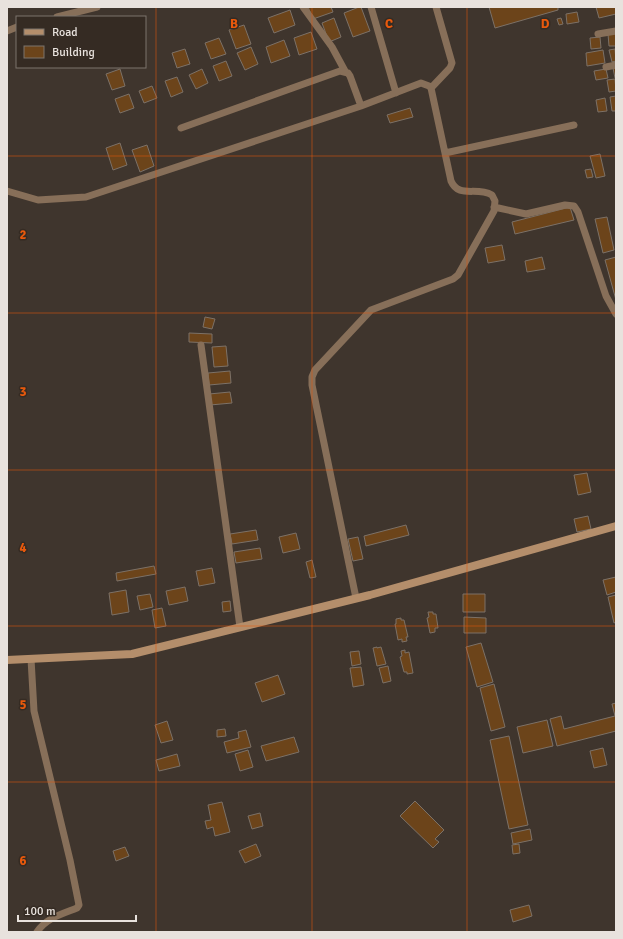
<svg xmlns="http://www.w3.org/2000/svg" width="623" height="939" font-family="Signika,sans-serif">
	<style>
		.building { fill: #6c441a; stroke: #7c7167 }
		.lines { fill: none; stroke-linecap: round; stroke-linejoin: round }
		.street { stroke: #876f59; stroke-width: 7 }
		.secondary { stroke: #b48e6b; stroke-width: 8 }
		.grid { fill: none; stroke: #e8590c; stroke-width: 1; stroke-opacity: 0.55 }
		.grid-label { font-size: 13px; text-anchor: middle; font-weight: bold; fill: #e8590c; stroke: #352b23; stroke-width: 3; stroke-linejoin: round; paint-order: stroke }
	</style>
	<rect width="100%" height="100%" fill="#3f352d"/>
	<path class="building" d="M308,7H331L333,12L313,19Z
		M359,7H361L370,31L353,37L344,13Z
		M489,7H558V10L495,28Z
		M596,7H616V14L599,18Z
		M290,10L295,25L274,33L268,18Z
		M577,12L579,22L567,24L566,14Z
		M334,18L341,37L329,42L322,23Z
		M561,18L563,24L559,25L557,19Z
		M244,25L251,44L236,49L229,30Z
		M311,32L317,49L299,55L294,38Z
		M608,34H616V46H609Z
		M600,37L601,48L591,49L590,38Z
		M219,38L226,54L211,59L205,43Z
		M284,40L290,56L271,63L266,47Z
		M251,47L258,64L245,70L237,53Z
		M185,49L190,64L177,68L172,53Z
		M615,49L616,61L612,62L609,50Z
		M603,50L605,63L587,66L586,53Z
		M226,61L232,76L219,81L213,66Z
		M613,68H616V78H615Z
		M120,69L125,86L112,90L106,74Z
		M202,69L208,83L196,89L189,75Z
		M606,69L608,78L596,80L594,71Z
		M177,77L183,92L171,97L165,81Z
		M615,79L616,91L609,92L607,80Z
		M152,86L157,98L144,103L139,91Z
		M129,94L134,108L120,113L115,99Z
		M616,96V111H612L610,97Z
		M605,98L607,111L598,112L596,100Z
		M410,108L413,117L390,123L387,115Z
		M120,143L127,165L113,170L106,148Z
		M147,145L154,166L140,172L132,150Z
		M600,154L605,176L596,178L590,156Z
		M591,169L593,177L587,178L585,170Z
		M570,207L574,220L515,234L512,222Z
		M607,217L614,250L603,253L595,219Z
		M502,245L505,260L488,263L485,248Z
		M542,257L545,269L527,272L525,261Z
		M616,257V300L605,260Z
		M205,317L215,319L212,329L203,327Z
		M189,333L212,334V343L189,342Z
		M226,346L228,366L214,367L212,347Z
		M230,371L231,383L209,385L208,373Z
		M230,392L232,403L210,405L209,394Z
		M587,473L591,492L578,495L574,475Z
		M588,516L591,529L577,532L574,519Z
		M406,525L409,535L366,546L364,536Z
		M256,530L258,540L232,544L230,534Z
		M296,533L300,549L283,553L279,537Z
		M358,537L363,559L353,561L348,539Z
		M260,548L262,559L236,563L234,552Z
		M312,560L316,577L310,578L306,562Z
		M154,566L156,574L117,581L116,573Z
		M212,568L215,583L199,586L196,571Z
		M616,577V592L607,595L603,580Z
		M185,587L188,601L169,605L166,591Z
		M126,590L129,612L112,615L109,593Z
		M150,594L153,607L140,610L137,596Z
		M463,594H485V612H463Z
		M616,595V622L614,623L608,597Z
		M230,601L231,611L223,612L222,602Z
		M162,608L166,626L155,628L152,610Z
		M428,612H433V614H436L438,628H435V632L430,633L427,618L429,617Z
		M464,617L486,618V633H464Z
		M401,618V620H404L408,637H406L407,641L402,642V639L398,640L395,624H396V619Z
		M481,643L493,682L477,687L466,647Z
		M377,647V648L381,647L386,664L377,666L373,648Z
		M405,650V653L409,652L413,673L407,674V672H404L400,657L402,656L401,651Z
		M359,651L361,664L352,666L350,652Z
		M388,666L391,681L383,683L379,668Z
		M361,667L364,685L353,687L350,668Z
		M278,675L285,694L262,702L255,683Z
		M494,684L505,727L491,731L480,688Z
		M616,703V731L557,746L550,719L561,716L564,729L615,716L612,704Z
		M547,720L553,746L523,753L517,727Z
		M167,721L173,740L161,743L155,725Z
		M225,729L226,736L217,737V730Z
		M246,730L251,747L227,753L224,742L239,738L238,732Z
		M509,736L528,825L509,829L490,740Z
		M294,737L299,752L266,761L261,746Z
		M603,748L607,765L594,768L590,751Z
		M248,750L253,767L240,771L235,754Z
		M177,754L180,766L159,771L156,760Z
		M415,801L444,830L435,839L439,842L433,848L400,816Z
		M222,802L230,832L215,836L213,827L207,829L205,821L211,820L208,805Z
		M260,813L263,826L252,829L248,816Z
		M530,829L532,840L513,844L511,833Z
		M256,844L261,856L245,863L239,851Z
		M519,844L520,853L513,854L512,845Z
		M125,847L129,856L116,861L113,851Z
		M529,905L532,916L513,922L510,910Z"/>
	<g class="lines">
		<path class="street" d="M303,7L332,47L345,71
			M371,7L396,93
			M57,17L97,7
			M7,31L17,27
			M598,34L616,31
			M606,67L616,65
			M431,88L450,68L452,63L436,7
			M181,128L340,71L348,73L350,76L361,106
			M445,153L574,125
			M7,191L38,200L86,197L361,106L421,83L429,86L431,88L451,181C459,199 476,186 492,195L495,201L494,211L458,275L453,279L371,310L315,370L312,377V385L356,598
			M494,207L526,214L565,205L574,206L578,212L606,296L616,314
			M201,345L240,627
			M31,659L34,711L70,860L79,905L77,908C62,914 46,918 37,932"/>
		<path class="secondary" d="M7,660L132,654L370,595L616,526"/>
	</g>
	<path class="grid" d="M156,7V932M312,7V932M467,7V932M7,156H616M7,313H616M7,470H616M7,626H616M7,782H616"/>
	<g class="grid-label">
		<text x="234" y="28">B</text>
		<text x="389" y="28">C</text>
		<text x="545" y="28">D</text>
		<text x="23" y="239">2</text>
		<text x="23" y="396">3</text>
		<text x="23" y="552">4</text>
		<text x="23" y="709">5</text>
		<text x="23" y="865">6</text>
	</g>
	<rect width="623" height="939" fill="none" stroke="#e8e2dd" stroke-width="16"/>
	<rect x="16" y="16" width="130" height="52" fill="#352b23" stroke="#7d746d"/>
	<rect x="24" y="29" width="20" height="6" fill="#b48e6b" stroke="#7d746d"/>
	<text x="52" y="36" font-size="12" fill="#e8e2dd">Road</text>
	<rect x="24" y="46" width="20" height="12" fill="#6c441a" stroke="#7d746d"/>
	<text x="52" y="56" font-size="12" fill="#e8e2dd">Building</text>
	<path d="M18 915v6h118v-6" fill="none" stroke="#e8e2dd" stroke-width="2"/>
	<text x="24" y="915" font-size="12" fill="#e8e2dd" stroke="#352b23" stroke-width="3" paint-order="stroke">100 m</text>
</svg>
